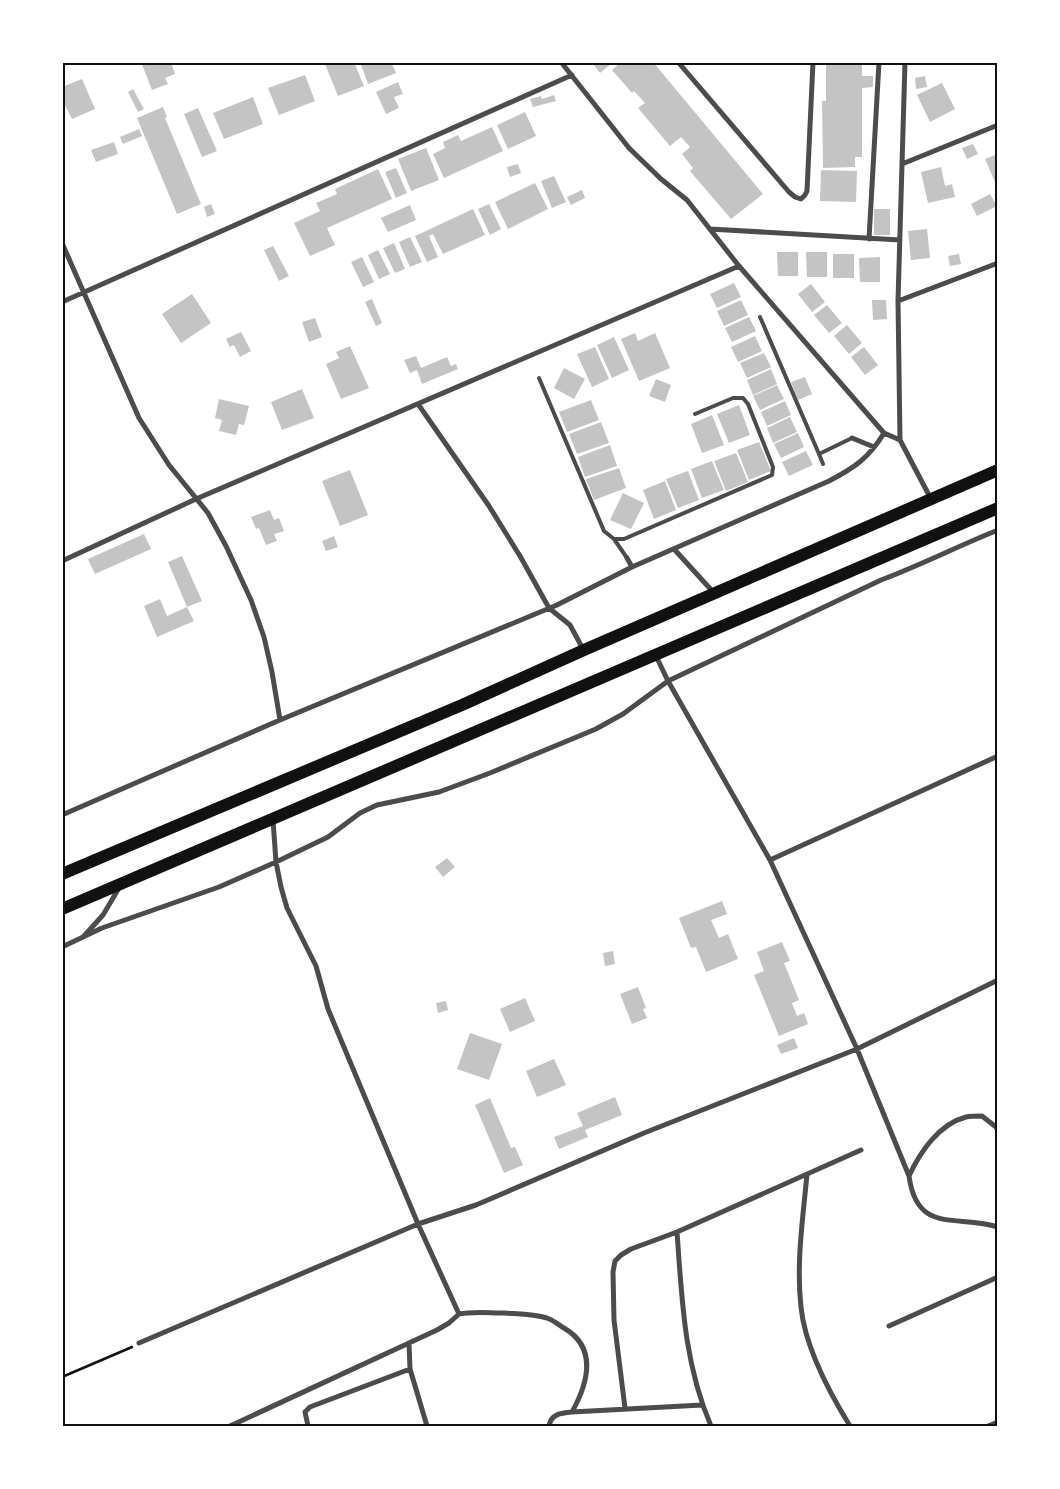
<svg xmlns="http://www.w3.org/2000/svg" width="1060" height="1489" font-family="'DM Sans',sans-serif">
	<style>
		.building { fill: #c4c4c4 }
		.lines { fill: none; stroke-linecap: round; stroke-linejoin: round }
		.path { stroke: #111; stroke-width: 2.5 }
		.service { stroke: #4c4c4c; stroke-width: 4 }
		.minor { stroke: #4c4c4c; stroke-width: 5 }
		.trunk { stroke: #111; stroke-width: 12 }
		.neatline { fill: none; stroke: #111; stroke-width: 2 }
	</style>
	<rect width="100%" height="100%" fill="#fff"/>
	<path class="building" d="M141,62H171L175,74L165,78L168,84L152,90Z
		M328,62H354L364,86L338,96L325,64Z
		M360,62H391L396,73L368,84Z
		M592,62H613L600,73Z
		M621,62H653L763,194L731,219L690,171L693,168L682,154L690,147L681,137L670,146L638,108L645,103L634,91L632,93L612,70Z
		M826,62H862V76H873V87L862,88V157H855V167L823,168L822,101H826Z
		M305,75L315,101L279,115L268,88Z
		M925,76L927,87L916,89L915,78Z
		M82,79L95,109L72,119L62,99V87Z
		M398,82L403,94L394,97L399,108L386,114L376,92Z
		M942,83L955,109L930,122L917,95Z
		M133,89L144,109L138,112L128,92Z
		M554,95L556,101L533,107L530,99L541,96L542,99Z
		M253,97L263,124L224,139L213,113Z
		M163,107L167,117L165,118L201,204L177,214L137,118Z
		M198,108L217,151L202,157L184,114Z
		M525,112L536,136L508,149L497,125Z
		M492,127L503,151L444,178L433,154L445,148L443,142L458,135L461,141Z
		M139,129L142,136L123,144L120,137Z
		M114,142L118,154L96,162L91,150Z
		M973,144L978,154L967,159L962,148Z
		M426,148L439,180L411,191L398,159Z
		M998,154V189L985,159Z
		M518,164L521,173L510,177L507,167Z
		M941,167L945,186L952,184L955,197L928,203L921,172Z
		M396,168L407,193L396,198L385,172Z
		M378,169L392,199L327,228L335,245L310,256L294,223L320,211L316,203L337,194L335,189Z
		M821,170L857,171L856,202L820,201Z
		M554,176L566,202L552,208L541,181Z
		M535,183L548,209L508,229L495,202Z
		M582,190L585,198L571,205L567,197Z
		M990,194L997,206L977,216L971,204Z
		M211,204L215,214L207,217L204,207Z
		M489,204L501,229L490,235L478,209Z
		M410,205L416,220L388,232L381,218Z
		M473,209L485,235L443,254L433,234L429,236L438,257L427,262L415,236Z
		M874,209H890V235H874Z
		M927,229L930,258L911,260L908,231Z
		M410,237L422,262L410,267L399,242Z
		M394,243L405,269L395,273L383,248Z
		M273,246L289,276L279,281L264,250Z
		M378,250L390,274L379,279L368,255Z
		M777,252H798V276H778Z
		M806,252H827V277H807Z
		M833,254H854V278H833Z
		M959,254L961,264L950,266L948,256Z
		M362,257L374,282L363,287L351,262Z
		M880,257V282H860L859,258Z
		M734,283L741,297L717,308L710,294Z
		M811,284L825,302L812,312L798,294Z
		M192,294L211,323L181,343L162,314Z
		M372,299L382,323L376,326L365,302Z
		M741,300L748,315L724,326L717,311Z
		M872,300H886L887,319L873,320Z
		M827,305L842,323L829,333L814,315Z
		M749,317L756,331L732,342L725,328Z
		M315,318L322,337L309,342L302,322Z
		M847,325L862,343L849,354L834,336Z
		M241,332L251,351L240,357L234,345L230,347L226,339Z
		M635,333L638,341L655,333L670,368L639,381L621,339Z
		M755,336L762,351L738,362L731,347Z
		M614,337L629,370L612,378L597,345Z
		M350,346L369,388L341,399L326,364L339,358L336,352Z
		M595,347L609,379L592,387L577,354Z
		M864,347L878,365L865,375L851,357Z
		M764,353L771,367L747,378L740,363Z
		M416,356L421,368L447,357L451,366L456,364L458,369L422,384L417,370L410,373L404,360Z
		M564,368L585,379L574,399L554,388Z
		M771,369L777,384L753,395L747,380Z
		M805,377L812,394L798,400L791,382Z
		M656,379L671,385L665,402L649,396Z
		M777,385L784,399L760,410L753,396Z
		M302,389L314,418L282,430L271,402Z
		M219,399L249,406L244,425L239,424L236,435L219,431L222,420L215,418Z
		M591,400L599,420L567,432L559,412Z
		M785,401L791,415L767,426L761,412Z
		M739,405L750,435L729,443L717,414Z
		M712,415L724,445L702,453L691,424Z
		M790,417L797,432L773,443L767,428Z
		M601,422L609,443L577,454L569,434Z
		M798,433L804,447L781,458L774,444Z
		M759,442L771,471L749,480L737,450Z
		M610,445L617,466L585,477L578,457Z
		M806,451L813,465L789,476L782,462Z
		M736,453L748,482L726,491L714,461Z
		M712,461L724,490L702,498L691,469Z
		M619,468L626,488L594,500L586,479Z
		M350,470L368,515L340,526L322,481Z
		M688,471L699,500L678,508L666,479Z
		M665,481L676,510L654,519L643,490Z
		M623,493L644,503L631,529L610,520Z
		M270,510L274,520L279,518L284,531L274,534L277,541L266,545L259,528L256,529L251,517Z
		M144,534L151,549L95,574L88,559Z
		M334,536L338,547L326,551L322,541Z
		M182,556L202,601L187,607L168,562Z
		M160,599L167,616L187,607L194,621L157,637L144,606Z
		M447,858L455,867L443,877L435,867Z
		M722,901L727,914L711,920L719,938L728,934L738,959L706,972L696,947L691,948L679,918Z
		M782,942L790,961L784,963L799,1000L792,1003L797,1016L804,1013L808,1024L779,1036L754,975L764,971L757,952Z
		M613,951L615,964L605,966L603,953Z
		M638,987L646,1008L643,1009L647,1018L632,1024L620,994Z
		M525,998L535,1021L510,1032L500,1009Z
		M446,1001L448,1010L438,1013L436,1003Z
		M470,1033L502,1044L489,1080L457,1069Z
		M794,1038L798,1048L781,1054L777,1045Z
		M554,1059L566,1085L537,1097L526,1071Z
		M615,1097L622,1115L585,1130L588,1137L559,1149L554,1137L583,1126L577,1113Z
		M490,1098L511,1148L515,1147L523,1165L504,1173L475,1105Z"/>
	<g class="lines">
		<path class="path" d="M62,1377L132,1347"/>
		<path class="service" d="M760,317L819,454L852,438
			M539,378L604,531L614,539H624L772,475L773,467L748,404L743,398H733L695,414
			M819,454L823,464
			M614,539L627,558"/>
		<path class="minor" d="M561,62L629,148L661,179L687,200L739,266L884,433L900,440
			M678,62L789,192L795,197L801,199L805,195L807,191L813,62
			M905,62L898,301L900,440L931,499
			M902,164L998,125
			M710,229L900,240
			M869,239L879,62
			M62,243L139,418L169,465L208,513L226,546L251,600L264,637L272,672L280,720
			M898,301L998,263
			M62,302L572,75
			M418,404L489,506L520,556L549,608L570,625L583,649
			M852,438L874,447
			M674,549L714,593
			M627,558L632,567
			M62,561L196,499L739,266
			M656,656L668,681L770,860L857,1049L909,1176C917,1235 957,1214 998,1227
			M62,815L280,720L557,605L632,567L829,481C854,468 869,458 884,433
			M273,820L276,862L281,887L287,908L316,966L328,1009L418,1224L459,1314C474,1311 489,1313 505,1313C519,1314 534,1314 547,1318C553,1320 559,1325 564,1328C598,1348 588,1383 572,1412
			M770,860L998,756
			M84,936L103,915L119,888
			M62,947L102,928L219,887L276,862L328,837L360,813L377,805L439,792L490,773L596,729L623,714L668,681L881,580C921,565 958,546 998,530
			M807,1174C803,1218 796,1263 801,1307C805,1347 829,1392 850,1426
			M909,1176C920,1152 939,1124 966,1117C971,1116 977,1116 982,1116L996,1127L998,1130
			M677,1232C682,1300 684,1363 711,1426
			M889,1326L998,1277
			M139,1343L418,1224L476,1205L644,1133L857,1049L998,980
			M409,1343L410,1369L427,1426
			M625,1408L614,1320L613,1272L615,1261L621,1255L631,1249L677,1232L861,1150
			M230,1426L437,1330L449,1323L459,1314
			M308,1426L305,1412L310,1407L410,1369
			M549,1426C551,1414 561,1413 572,1412L702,1405
			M988,1426L998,1422"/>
		<path class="trunk" d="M62,874L462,705L584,650L998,470
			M62,909L998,508"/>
	</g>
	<rect width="1060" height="1489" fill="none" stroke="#ffffff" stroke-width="128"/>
	<rect x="64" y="64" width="932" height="1361" class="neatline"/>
</svg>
